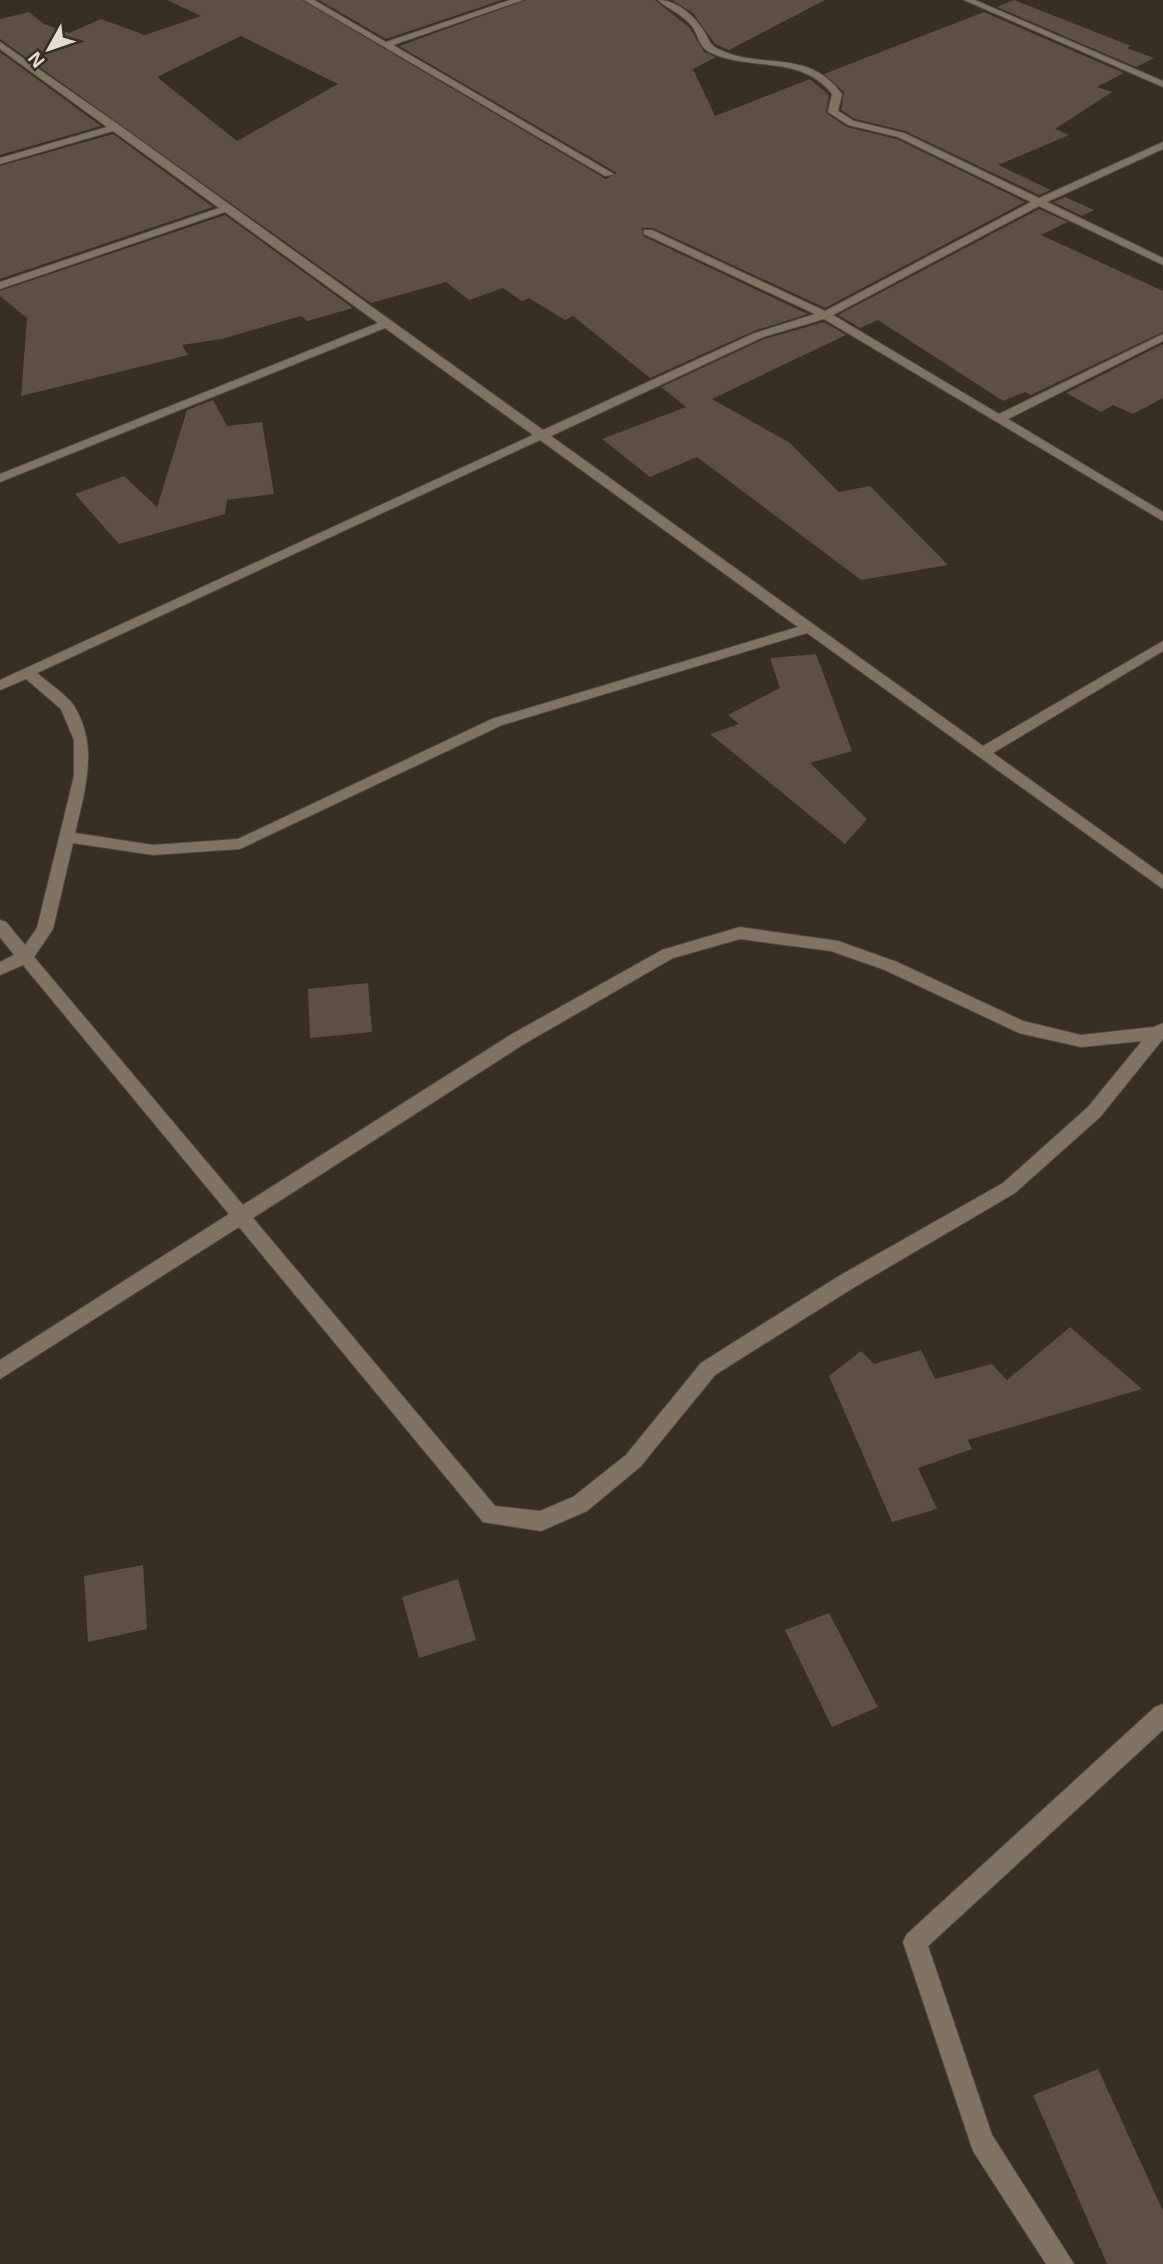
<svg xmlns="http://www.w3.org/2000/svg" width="1163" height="2264" font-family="Arial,sans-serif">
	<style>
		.building { fill: #5c4f44; fill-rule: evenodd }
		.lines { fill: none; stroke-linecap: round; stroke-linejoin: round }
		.minor-casing { stroke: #52493f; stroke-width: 2 }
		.minor { fill: #7e7365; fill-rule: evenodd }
	</style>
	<rect width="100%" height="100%" fill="#382e22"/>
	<path class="building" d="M167,0H302L606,179L617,173L399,46L526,0H655L690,28L704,52L716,57L693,69L715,116L810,79L829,95L826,113L847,127L897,139L1025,202L825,308L653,228H642L643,236L808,314L754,331L650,378L573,316L565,320L529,298L522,301L503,288L469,300L446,282L371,303L0,39V19L29,12L44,24L69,33L101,19L145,35L201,16ZM241,36L338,84L237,141L157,77Z
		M319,0H502L386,39Z
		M672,0H825L729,50L715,44L693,13Z
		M1014,0L1131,46L1127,48L1154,58L1136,67L997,7Z
		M984,12L1124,73L1097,87L1112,92L1055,129L1069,135L998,165L1051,190L1039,195L905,131L855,119L841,110L844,92L824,74Z
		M0,52L101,126L0,155Z
		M113,134L213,207L0,279V166Z
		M1065,197L1094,210L1082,216L1053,202Z
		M1039,209L1068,222L1041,235L1163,291V332L1035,393L1031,395L1025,392L1003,401L878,320L860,328L838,315Z
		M225,215L353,308L307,321L301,316L222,339L182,345L188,355L21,396L27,318L0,296V291Z
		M824,322L846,335L712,399L790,443L839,492L870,486L948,565L861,580L697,457L650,477L602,439L686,407L661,387L764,339Z
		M1163,344V398L1133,414L1113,405L1101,412L1066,393Z
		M213,400L227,426L262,422L274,494L227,500L225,514L119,544L75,494L124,476L157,507L187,410Z
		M816,654L852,751L810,763L867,819L845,844L710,734L739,724L728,715L780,688L770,658Z
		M368,983L372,1032L310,1038L308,989Z
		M1070,1327L1142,1389L968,1440L972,1449L918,1468L937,1509L892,1522L829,1376L861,1351L874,1364L921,1350L935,1379L992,1364L1007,1380Z
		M143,1565L147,1629L88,1642L84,1576Z
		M458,1579L476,1640L419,1658L402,1597Z
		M829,1613L878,1707L832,1727L785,1630Z
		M1098,2069L1163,2211V2264H1107L1033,2095Z"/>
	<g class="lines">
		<defs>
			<path id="minor" d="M304,0H314L386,42L510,0H523L393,45L614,174L605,176Z
				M658,0C677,0 695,16 705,33C709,40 710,45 718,49C763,71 807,47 842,94L838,111L854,121L904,133L1039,198L1163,142V149L1047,202L1163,258V265L1039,206L833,315L999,414L1163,334V341L1008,419L1163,512V521L824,319L763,337L551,436L983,746L1163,641V651L993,753L1163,875V889L807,633L502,725L240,849L153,855L73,843L53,929L34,957L243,1205L512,1034L662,950L740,927L838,941L897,962L1023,1021L1081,1035L1154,1027L1163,1023V1039L1100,1117L1015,1193L853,1288L715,1375L640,1467L587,1511L541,1531L483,1522L239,1227L0,1379V1360L229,1214L23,965L0,975V962L14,955L0,937V920L6,922L25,945L37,928L74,776V740L61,709L26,679L0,690V680L533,435L385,328L0,482V474L378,323L225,212L0,289V282L219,208L113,131L0,164V158L107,127L0,49V42L119,125L543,430L755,333L815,314L644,234V230H652L825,311L1031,202L898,137L848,125L828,112L832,94C802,54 750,72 709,52C699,47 698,34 692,26C682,14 668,9 658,0ZM540,440L798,627L492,719L238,839L153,845L75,833C85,790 99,746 74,706C66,694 48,683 37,673ZM740,939L831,951L885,970L1019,1033L1081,1047L1142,1041L1088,1107L1003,1183L839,1276L701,1363L626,1455L573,1497L540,1511L495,1506L253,1218L524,1044L673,958Z
				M964,0H975L1163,81V87Z
				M1163,1704V1730L928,1946L992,2135L1074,2264H1046L973,2151L903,1942L907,1934L1155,1707Z"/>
		</defs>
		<use href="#minor" class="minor-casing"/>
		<use href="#minor" class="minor"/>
	</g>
	<g transform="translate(49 49) rotate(230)" stroke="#382e22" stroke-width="5" paint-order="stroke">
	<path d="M0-5L12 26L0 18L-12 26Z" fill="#e2dcd4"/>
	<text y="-10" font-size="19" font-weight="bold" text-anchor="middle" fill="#e2dcd4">N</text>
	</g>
</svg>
